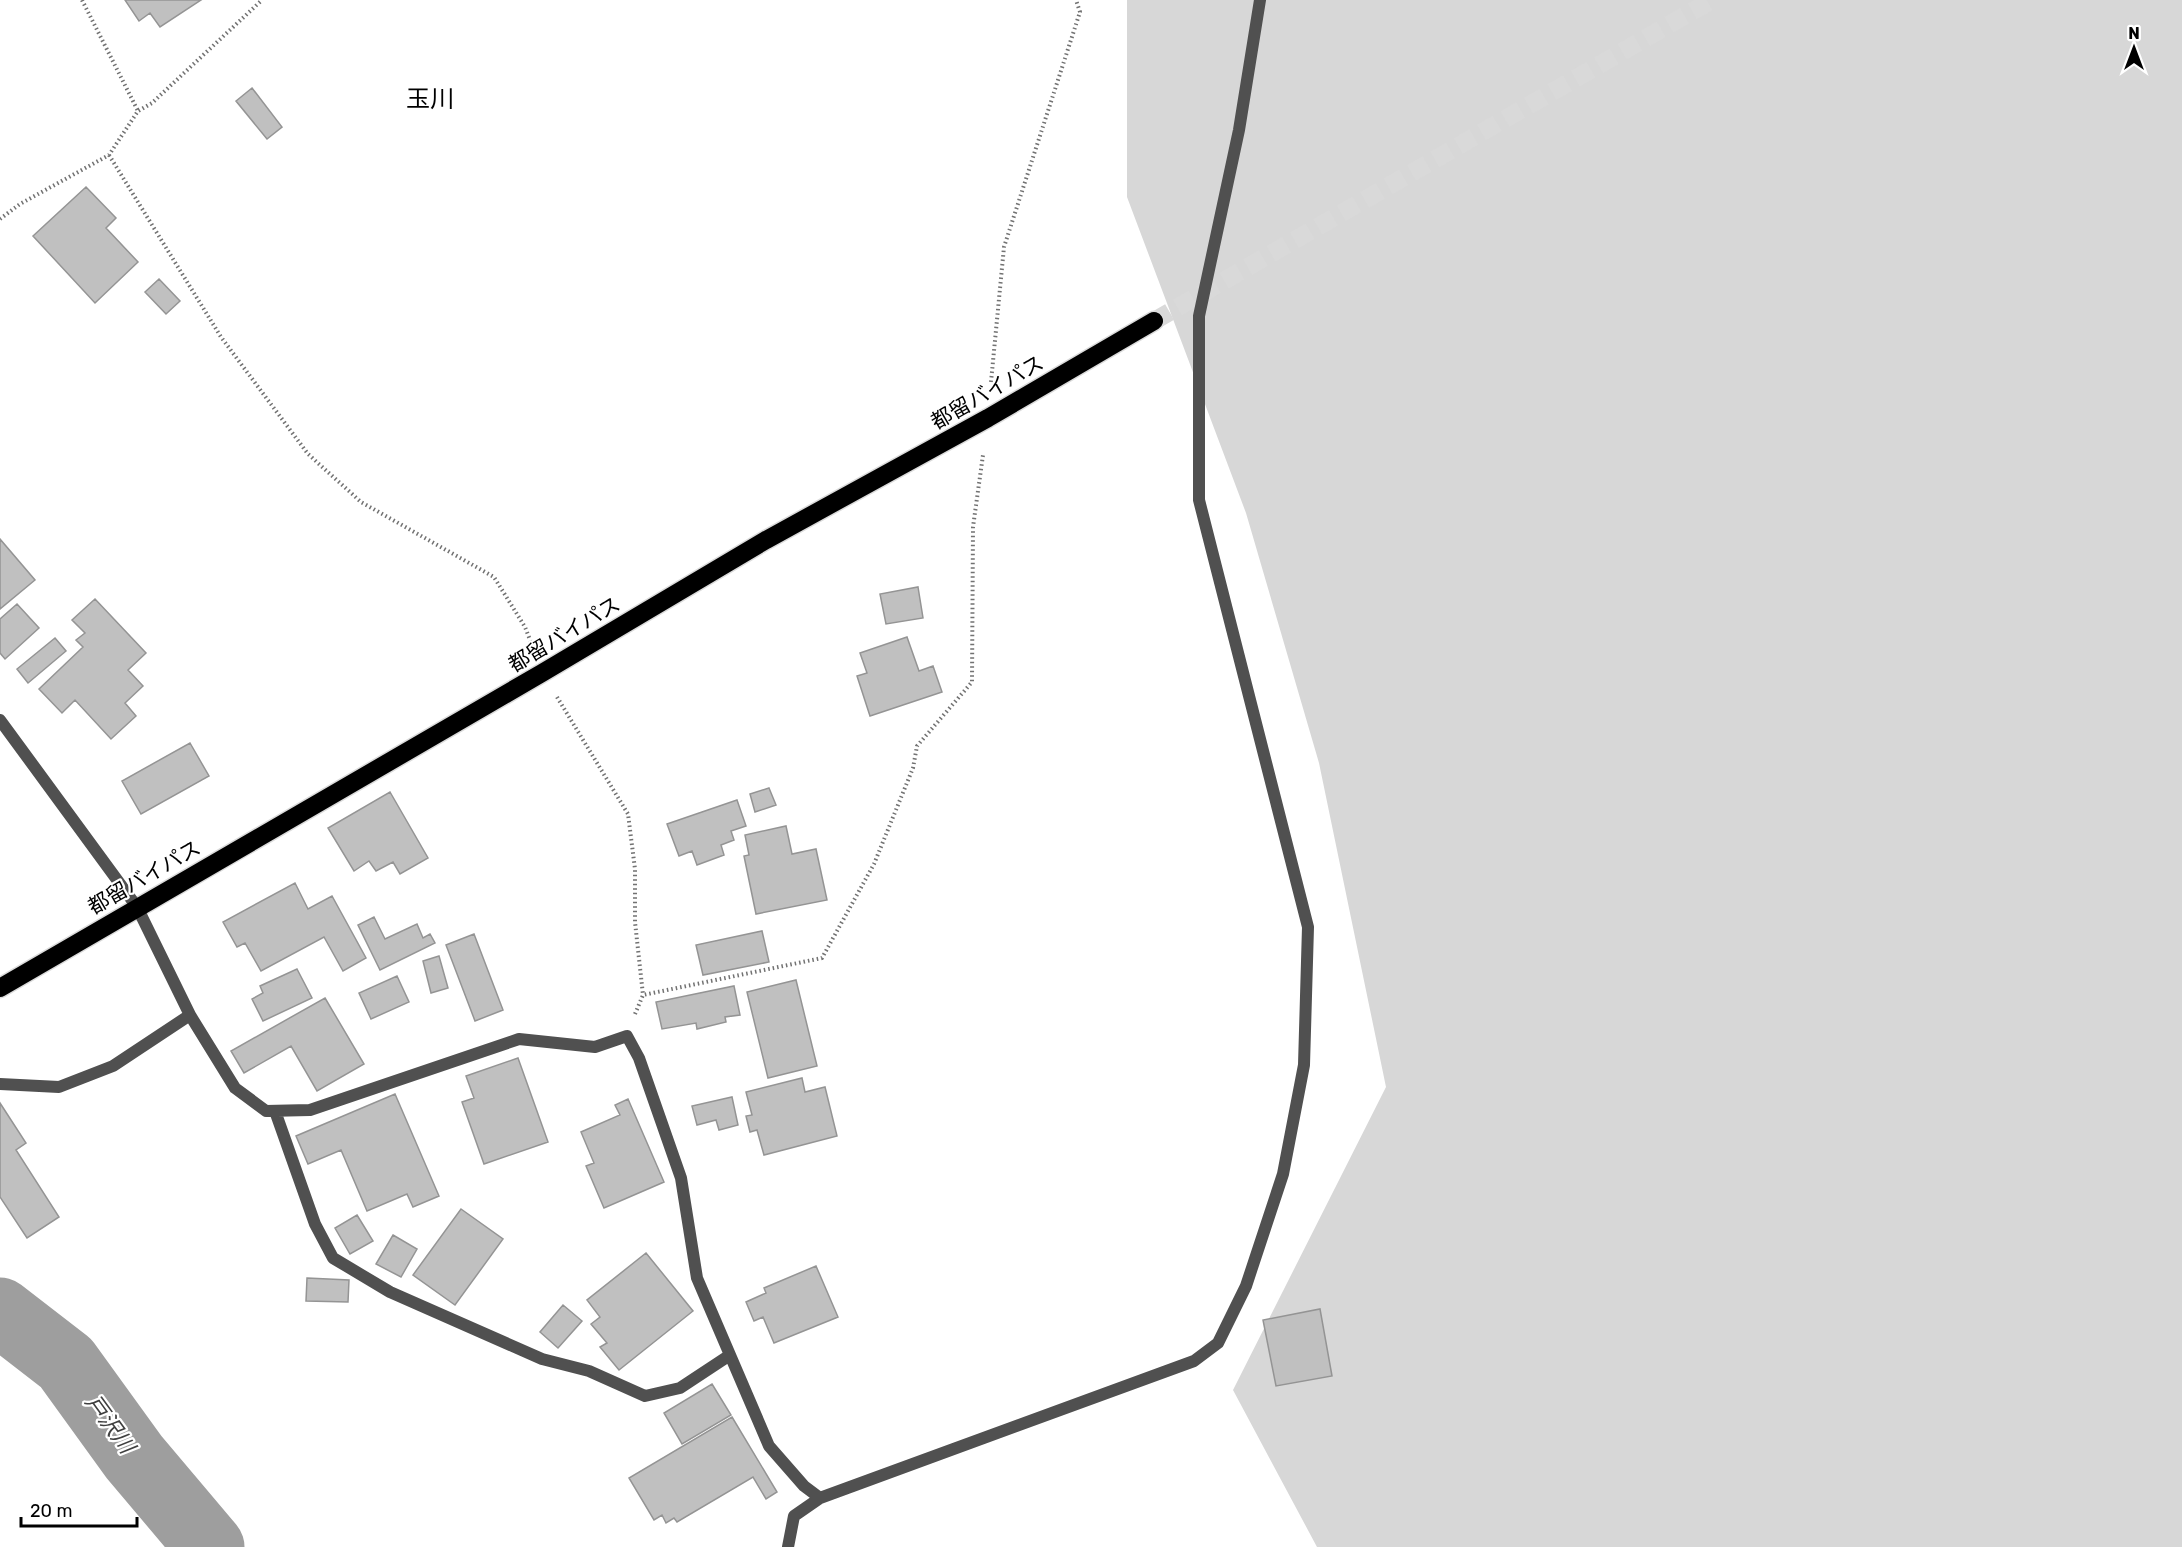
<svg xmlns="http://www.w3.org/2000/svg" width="2182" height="1547" font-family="Rubik,'Noto Sans JP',sans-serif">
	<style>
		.green { fill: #d7d7d7 }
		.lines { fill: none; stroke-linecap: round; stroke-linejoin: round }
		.river { stroke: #9e9e9e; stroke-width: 69 }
		.building { fill: #c0c0c0; stroke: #949494; stroke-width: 1.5 }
		.highway-tunnel { stroke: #d9d9d9; stroke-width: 18; stroke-dasharray: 18 9; stroke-linecap: butt }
		.highway-casing { stroke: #dbdbdb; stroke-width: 21 }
		.path { stroke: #727272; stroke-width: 4; stroke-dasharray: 1.5 3; stroke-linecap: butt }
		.street { stroke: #505050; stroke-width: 12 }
		.highway { stroke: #000; stroke-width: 18 }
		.labels { text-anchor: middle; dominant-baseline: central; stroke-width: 4.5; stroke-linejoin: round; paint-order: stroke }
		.street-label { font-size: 21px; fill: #000; stroke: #fff }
		.water-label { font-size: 22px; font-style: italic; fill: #3f3f3f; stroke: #fff }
		.quarter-label { font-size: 24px; fill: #000; stroke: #fff }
	</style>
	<rect width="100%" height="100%" fill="#fff"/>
	<path class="green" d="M1127,0H2182V1547H1317L1233,1390L1386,1087L1319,763L1246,513L1127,197Z"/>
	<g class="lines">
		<path class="river" d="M0,1312L66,1363L134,1457L210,1547"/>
	</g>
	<path class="building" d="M125,0H201L160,27L150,13L139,21Z
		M252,88L282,127L267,139L236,101Z
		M86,187L116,218L106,228L138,262L95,303L33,236Z
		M159,279L180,301L166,314L145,292Z
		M0,539L35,580L0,609Z
		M918,587L923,618L886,624L880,594Z
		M95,599L146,653L128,670L143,686L125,703L136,716L111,739L75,700L62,713L39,689L83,647L76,640L85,633L72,620Z
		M17,604L39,628L5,659L0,653V619Z
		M907,637L919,671L933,666L942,692L870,716L857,676L867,673L860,653Z
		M55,638L66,651L28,683L17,669Z
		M190,743L209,776L141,814L122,781Z
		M769,788L776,805L755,812L750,794Z
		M390,792L428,858L400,874L393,862L376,871L369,861L354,871L328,828Z
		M737,800L746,826L731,831L734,840L721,845L724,855L697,865L692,851L679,856L667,824Z
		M786,826L792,854L816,849L827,900L756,914L744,856L749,855L745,835Z
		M295,883L308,909L332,896L366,958L343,971L324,937L261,971L245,943L237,947L223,922Z
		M374,917L385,939L417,924L423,938L430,934L435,943L380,970L358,925Z
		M762,931L769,962L703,975L696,945Z
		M474,934L503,1010L475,1021L446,945Z
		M439,956L448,988L431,993L423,961Z
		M297,969L312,998L263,1021L252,999L263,993L260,986Z
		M397,976L409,1002L371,1019L359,993Z
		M796,980L817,1066L768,1078L747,992Z
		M734,986L740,1015L725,1017L726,1022L697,1029L696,1023L662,1029L656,1002Z
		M325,998L364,1064L317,1091L291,1046L244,1073L231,1051Z
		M518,1058L548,1142L484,1164L462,1102L474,1098L466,1076Z
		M802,1078L805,1092L825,1087L837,1136L764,1155L757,1130L750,1132L746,1116L752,1115L746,1092Z
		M395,1094L439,1196L413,1207L407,1194L367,1211L341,1150L308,1164L296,1136Z
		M732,1097L738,1125L719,1130L716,1120L697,1125L692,1106Z
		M628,1099L664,1182L604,1208L586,1166L594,1163L581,1132L620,1115L615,1105Z
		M0,1103L26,1143L16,1150L59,1217L27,1238L0,1197Z
		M461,1209L503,1239L455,1305L413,1275Z
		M357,1215L373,1241L350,1254L335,1228Z
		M393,1235L417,1249L401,1277L376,1264Z
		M646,1253L693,1311L619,1370L600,1347L607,1343L591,1324L600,1317L587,1300Z
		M816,1266L838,1317L774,1343L763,1317L754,1321L746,1302L766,1293L764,1288Z
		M307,1278L349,1280L348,1302L306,1301Z
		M563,1305L582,1321L558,1348L540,1332Z
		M1320,1309L1332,1376L1276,1386L1263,1320Z
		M712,1384L731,1415L682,1444L664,1413Z
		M732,1417L777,1492L766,1499L753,1477L677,1522L674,1518L666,1523L662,1515L654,1520L629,1478Z"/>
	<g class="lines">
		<path class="highway-tunnel" d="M1154,321L1712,0"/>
		<defs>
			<path id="highway" d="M0,988L542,673L766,540L988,418L1154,321"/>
		</defs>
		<use href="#highway" class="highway-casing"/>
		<path class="path" d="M82,0L138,111
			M109,155L221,337L308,454L361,502L494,577L525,627L532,645
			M0,219L20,204L109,155L138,111L152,103L262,0
			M991,382L1004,247L1080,12L1076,0
			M557,697L628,814L635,869V922L643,995
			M635,1014L643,995L822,958L874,864L913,768L917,746L972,682L973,527L983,455"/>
		<path class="street" d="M0,720L137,907L190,1015L235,1088L266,1111L310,1110L519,1039L595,1047L627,1036L639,1058L681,1178L697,1278L769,1446L804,1486L820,1498L1194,1361L1218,1343L1246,1286L1283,1174L1304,1065L1308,927L1199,500V316L1239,130L1260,0
			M0,1084L59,1087L113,1066L190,1015
			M275,1111L315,1224L333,1258L390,1292L542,1359L589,1371L645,1396L680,1388L730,1355
			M788,1547L794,1516L820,1498"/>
		<use href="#highway" class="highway"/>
	</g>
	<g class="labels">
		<g class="street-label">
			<text transform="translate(987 392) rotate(-30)">都留バイパス</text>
			<text transform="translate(564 634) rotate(-31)">都留バイパス</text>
			<text transform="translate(144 877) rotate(-30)">都留バイパス</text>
		</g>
		<g class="water-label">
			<text transform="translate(110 1424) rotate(54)">戸沢川</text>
		</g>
		<g class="quarter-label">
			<text x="430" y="99">玉川</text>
		</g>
	</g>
	<g transform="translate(2134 48)" stroke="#ffffff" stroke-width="4.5" paint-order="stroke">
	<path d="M0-4.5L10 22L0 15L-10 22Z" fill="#000000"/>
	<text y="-9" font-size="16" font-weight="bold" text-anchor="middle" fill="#000000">N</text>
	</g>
	<path d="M21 1517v9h116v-9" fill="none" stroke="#000000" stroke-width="3"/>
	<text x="30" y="1517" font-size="18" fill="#000000" stroke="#ffffff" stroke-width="4.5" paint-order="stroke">20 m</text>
</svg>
